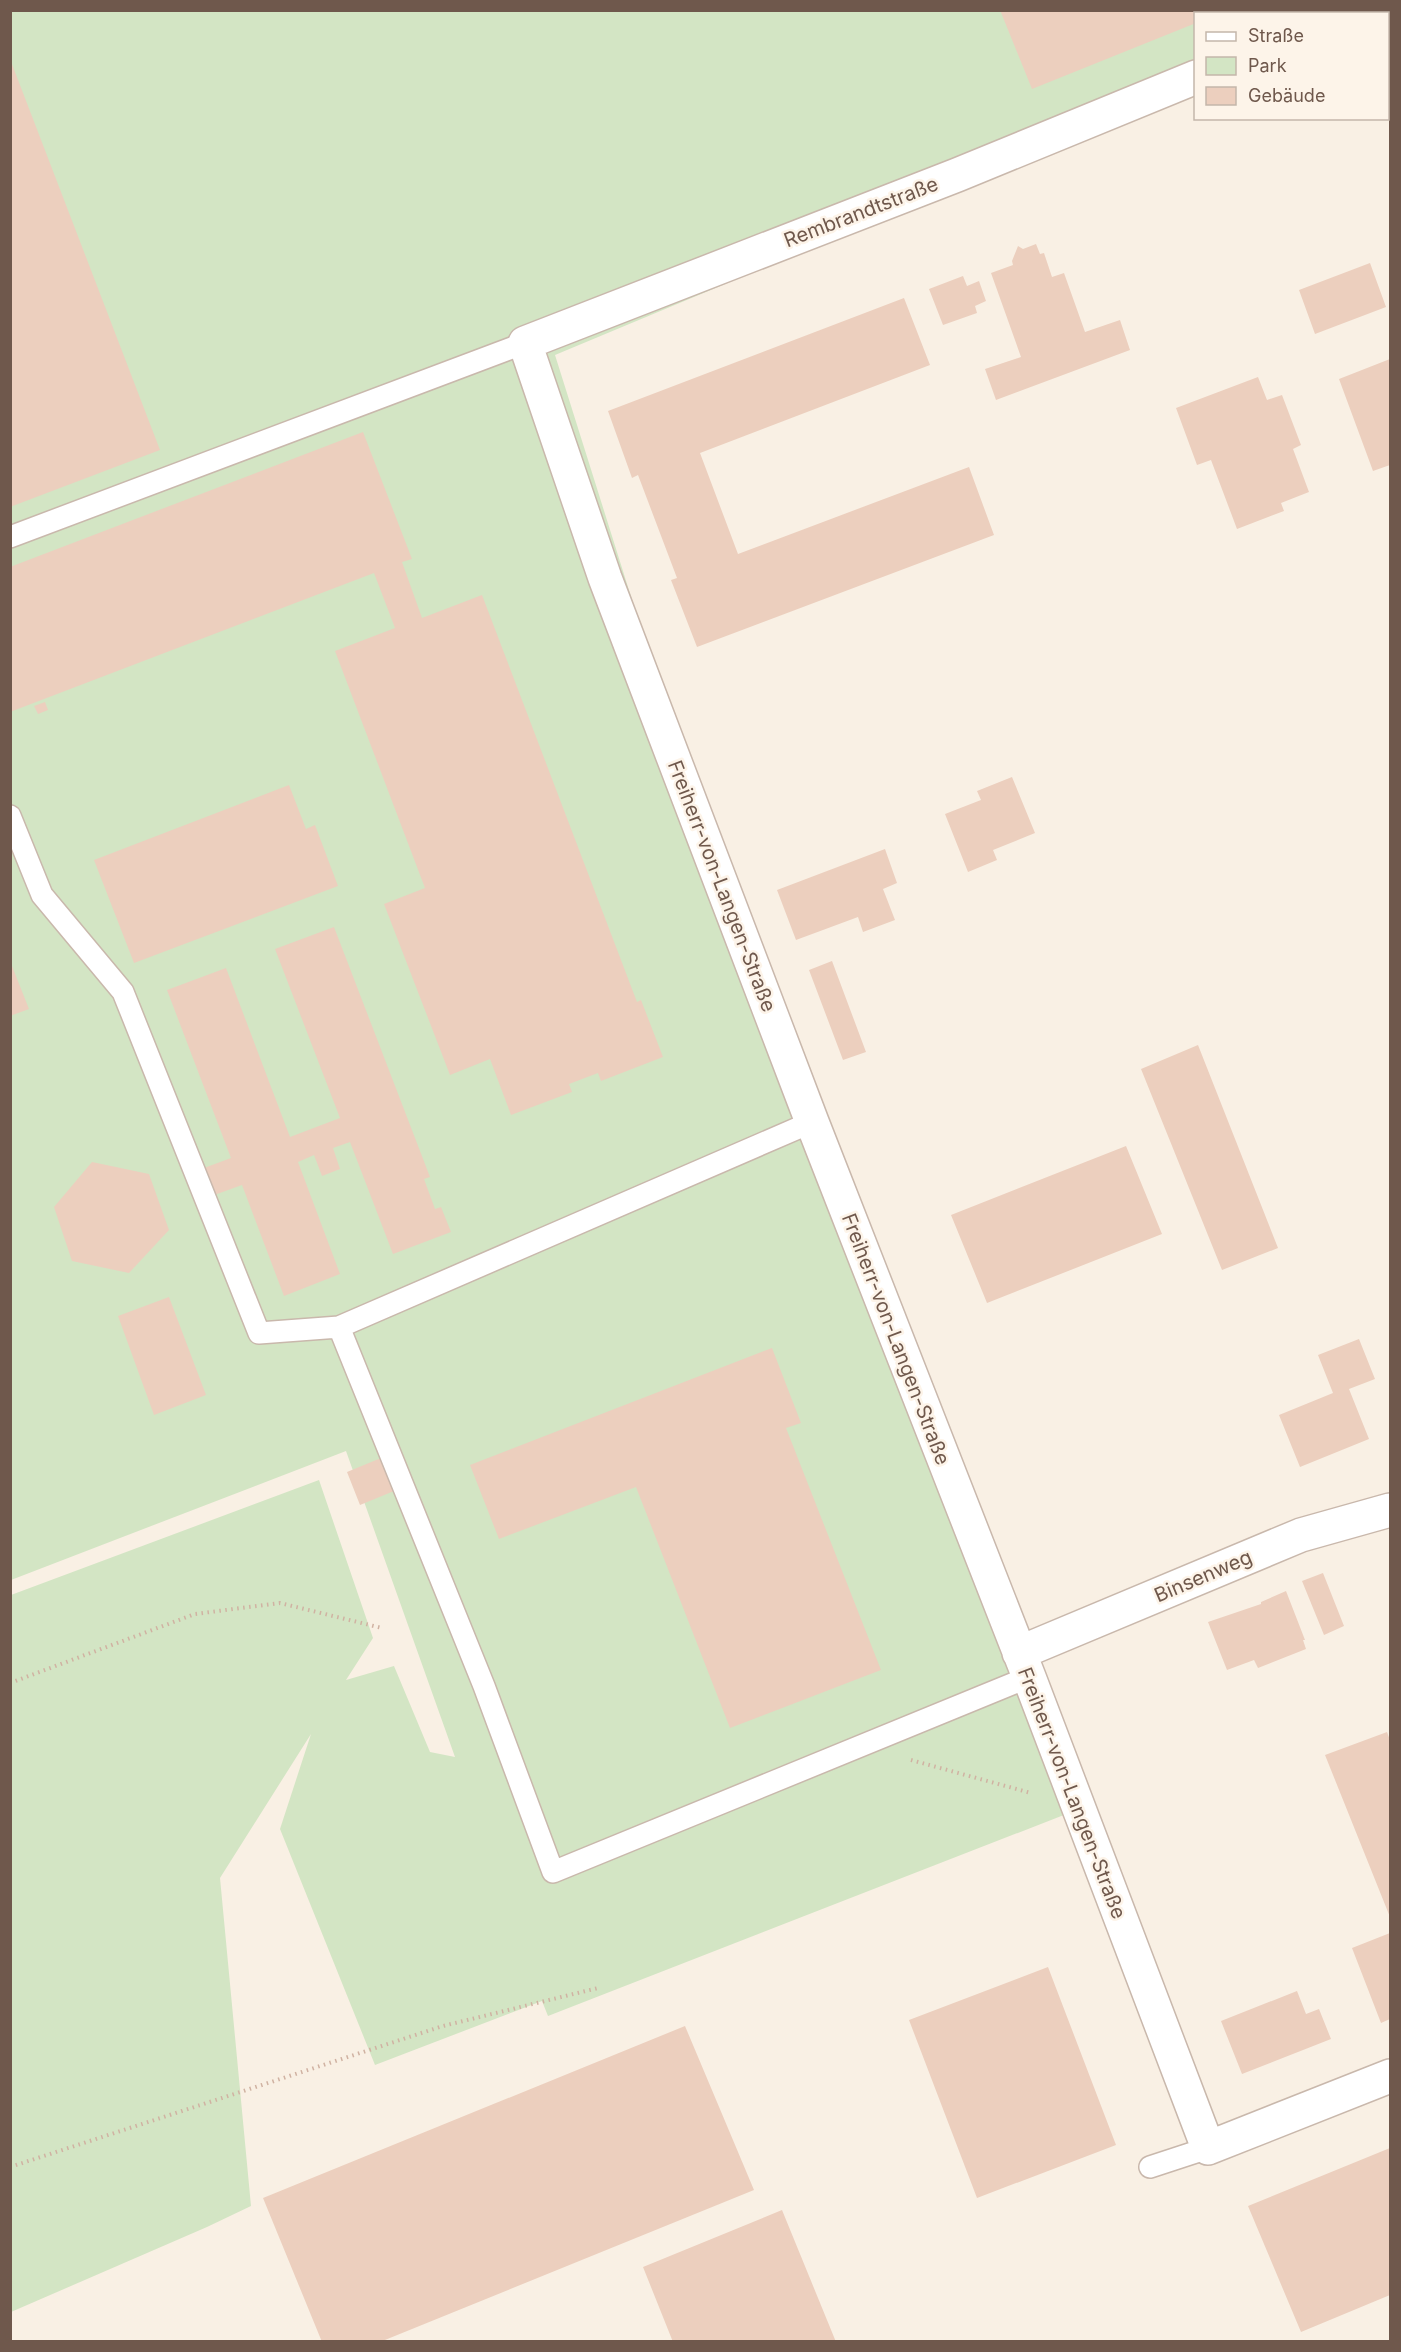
<svg xmlns="http://www.w3.org/2000/svg" width="1401" height="2352" font-family="Inter,sans-serif">
	<style>
		.commercial { fill: #f9e1d9 }
		.green { fill: #d3e5c4 }
		.building { fill: #eccfbe }
		.lines { fill: none; stroke-linecap: round; stroke-linejoin: round }
		.lane-casing { stroke: #c9b8ac; stroke-width: 24 }
		.street-casing { stroke: #c9b8ac; stroke-width: 36 }
		.path { stroke: #d0b2a2; stroke-width: 4; stroke-dasharray: 1.5 4.5; stroke-linecap: butt }
		.lane { stroke: #fff; stroke-width: 21 }
		.street { stroke: #fff; stroke-width: 33 }
		.labels { text-anchor: middle; dominant-baseline: central; stroke-width: 5; stroke-linejoin: round; paint-order: stroke }
		.street-label { font-size: 20px; fill: #6f584c; stroke: #fdf4e9 }
	</style>
	<rect width="100%" height="100%" fill="#f9f0e4"/>
	<path class="commercial" d="M1349,10L1350,13H1291L1289,11Z"/>
	<path class="green" d="M11,11H1289L1291,13L1196,14L1195,88L555,355L796,1121L1069,1813L548,2016L542,2001L375,2065L280,1829L311,1734L220,1878L251,2206L207,2227L11,2312V1595L319,1480L373,1638L346,1680L394,1666L430,1752L455,1757L346,1451L11,1580Z"/>
	<path class="building" d="M1000,10H1227V11L1220,14H1196V23L1032,89Z
		M10,59L160,450L10,507Z
		M1036,244L1040,254L1044,253L1052,277L1064,273L1085,332L1120,320L1130,350L996,400L985,369L1021,357L991,273L1013,265L1012,261L1018,246L1023,249Z
		M1370,263L1386,307L1315,334L1299,290Z
		M963,276L967,286L979,281L986,301L975,306L977,313L943,325L929,289Z
		M904,298L930,365L700,453L738,554L969,467L994,535L697,647L671,580L677,578L638,475L632,478L608,411Z
		M1390,359V465L1373,471L1339,379Z
		M1258,377L1267,400L1282,395L1301,445L1293,449L1309,492L1281,503L1284,511L1237,529L1211,460L1197,465L1176,408Z
		M363,432L412,559L402,562L422,618L482,595L637,1002L641,1000L663,1057L601,1081L598,1073L569,1084L572,1092L511,1115L490,1059L450,1075L384,904L425,888L335,651L395,628L374,573L10,712V567Z
		M45,702L48,710L38,714L34,706Z
		M1012,777L1035,833L993,850L997,860L968,872L945,814L981,800L977,791Z
		M289,785L306,829L315,825L338,886L134,963L94,860Z
		M885,849L897,883L883,889L895,920L863,932L858,917L796,940L777,890Z
		M334,927L430,1177L424,1179L435,1209L441,1207L451,1232L393,1254L350,1142L333,1148L340,1169L322,1176L314,1155L298,1162L340,1274L284,1296L242,1185L206,1198L196,1171L231,1158L167,990L226,968L290,1137L340,1118L275,949Z
		M10,961L29,1009L10,1016Z
		M832,961L866,1052L843,1060L809,970Z
		M1198,1045L1278,1248L1222,1270L1141,1069Z
		M1126,1146L1162,1234L987,1303L951,1215Z
		M92,1162L149,1174L169,1230L129,1273L72,1261L54,1207Z
		M169,1297L206,1395L154,1415L118,1316Z
		M1359,1339L1375,1379L1349,1389L1369,1439L1300,1467L1279,1415L1333,1393L1318,1355Z
		M772,1348L801,1423L786,1428L881,1670L730,1728L636,1487L499,1539L470,1465Z
		M381,1458L394,1491L360,1505L347,1472Z
		M1323,1573L1344,1626L1324,1635L1302,1581Z
		M1286,1591L1305,1640H1303L1306,1649L1258,1668L1254,1660L1227,1670L1208,1622L1261,1604V1602Z
		M1387,1732L1390,1740V1917L1325,1755Z
		M1390,1933V2019L1381,2023L1352,1948Z
		M1048,1967L1116,2145L977,2198L909,2020Z
		M1297,1991L1306,2014L1319,2009L1331,2039L1242,2074L1221,2021Z
		M685,2026L754,2190L380,2342H322L263,2198Z
		M1390,2148V2295L1301,2332L1248,2206Z
		M782,2210L836,2342H673L643,2267Z"/>
	<g class="lines">
		<defs>
			<path id="lane" d="M10,537L525,343
				M10,816L42,895L123,992L259,1333L339,1327L812,1122
				M339,1327L484,1686L553,1872L1029,1677
				M1150,2167L1208,2148"/>
			<path id="street" d="M1352,14L1360,10
				M1196,77L957,175L525,343L605,578L812,1122L1029,1677L1208,2148L1390,2076
				M1019,1653L1301,1535L1390,1510"/>
		</defs>
		<use href="#lane" class="lane-casing"/>
		<use href="#street" class="street-casing"/>
		<path class="path" d="M10,1683L195,1614L280,1603L382,1628
			M911,1760L1031,1793
			M10,2167L443,2026L598,1988"/>
		<use href="#lane" class="lane"/>
		<use href="#street" class="street"/>
	</g>
	<g class="labels">
		<g class="street-label">
			<text transform="translate(861 212) rotate(-21)">Rembrandtstraße</text>
			<text transform="translate(722 886) rotate(69)">Freiherr-von-Langen-Straße</text>
			<text transform="translate(896 1339) rotate(69)">Freiherr-von-Langen-Straße</text>
			<text transform="translate(1203 1576) rotate(-23)">Binsenweg</text>
			<text transform="translate(1072 1793) rotate(69)">Freiherr-von-Langen-Straße</text>
		</g>
	</g>
	<rect width="1401" height="2352" fill="none" stroke="#6f584c" stroke-width="24"/>
	<rect x="1194" y="12" width="195" height="108" fill="#fdf4e9" stroke="#c4b6aa" stroke-width="1.5"/>
	<rect x="1206" y="32" width="30" height="9" fill="#ffffff" stroke="#c4b6aa" stroke-width="1.5"/>
	<text x="1248" y="42" font-size="18" fill="#6f584c">Straße</text>
	<rect x="1206" y="57" width="30" height="18" fill="#d3e5c4" stroke="#c4b6aa" stroke-width="1.5"/>
	<text x="1248" y="72" font-size="18" fill="#6f584c">Park</text>
	<rect x="1206" y="87" width="30" height="18" fill="#eccfbe" stroke="#c4b6aa" stroke-width="1.5"/>
	<text x="1248" y="102" font-size="18" fill="#6f584c">Gebäude</text>
</svg>
